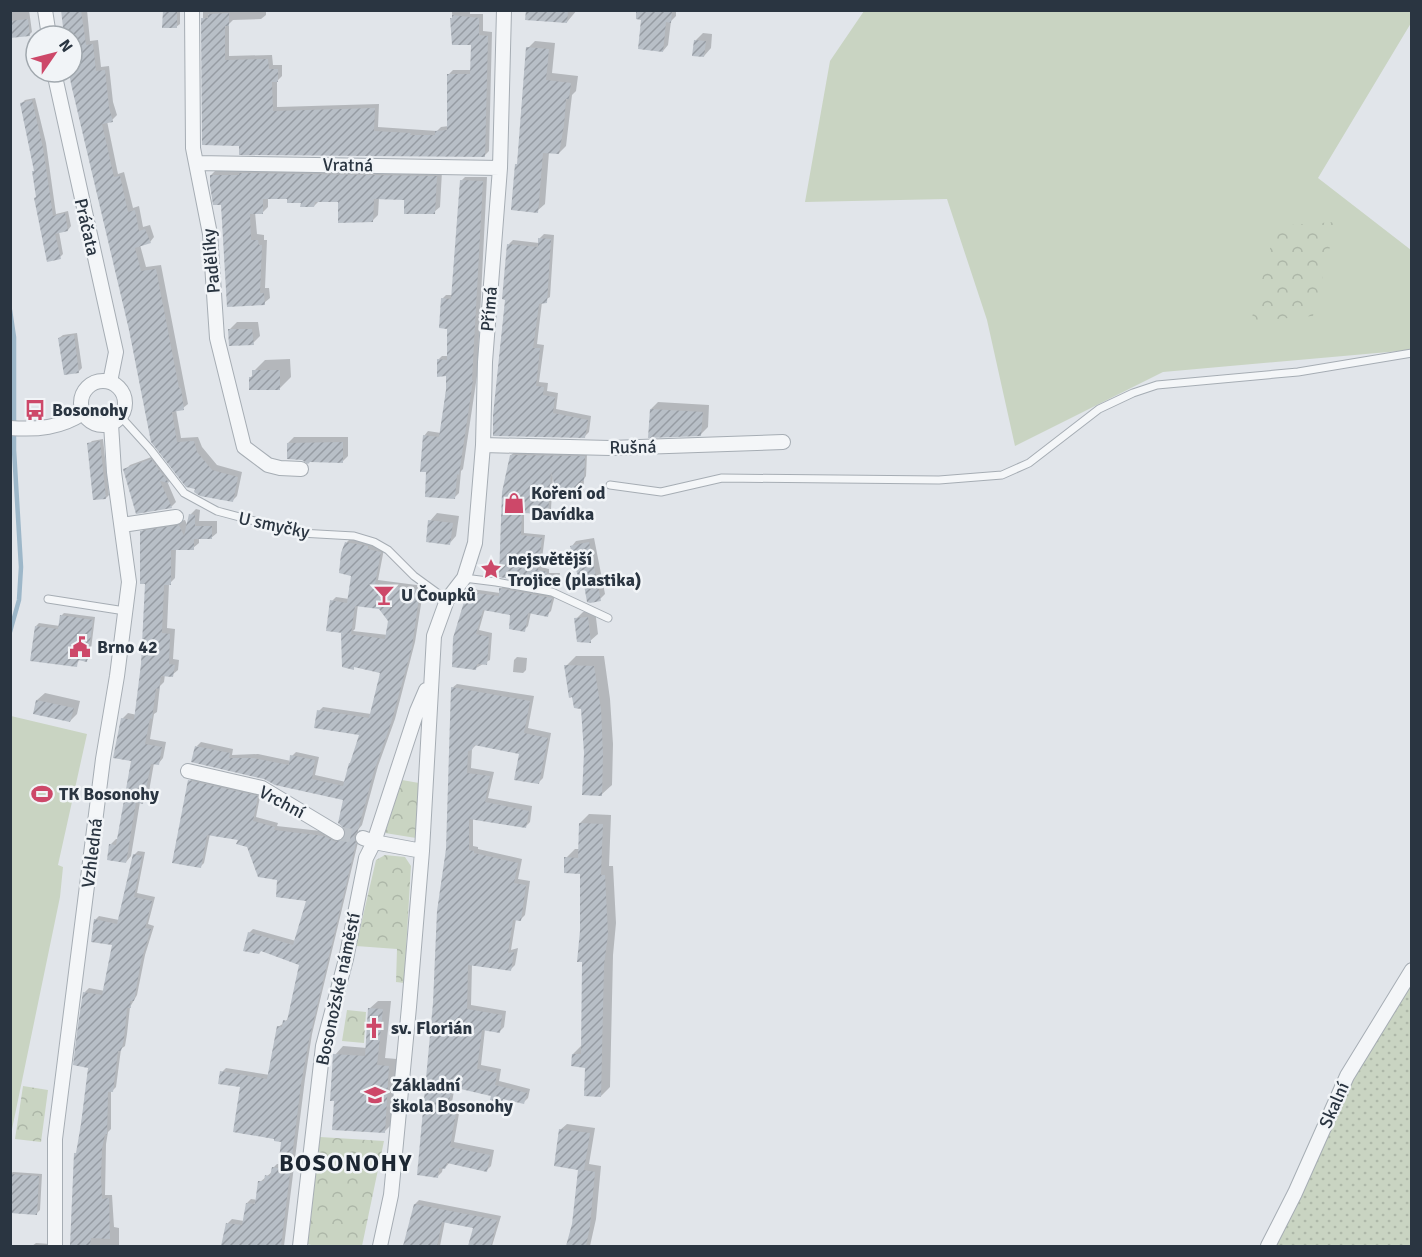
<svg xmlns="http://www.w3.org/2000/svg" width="1422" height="1257" font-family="Signika,sans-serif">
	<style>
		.grass { fill: #c9d4c2 }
		.park { fill: url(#park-crowns) }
		.garden { fill: url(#garden-dots) }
		.shadow { fill: #0003; fill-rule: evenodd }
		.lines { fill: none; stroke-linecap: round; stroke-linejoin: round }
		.stream { stroke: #9db7c9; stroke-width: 4.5 }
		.building { fill: url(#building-hatch) }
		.street-tunnel { stroke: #bcc2c8; stroke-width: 14; stroke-dasharray: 14 7; stroke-linecap: butt }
		.lane-casing { stroke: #a6adb4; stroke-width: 9 }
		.street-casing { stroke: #a6adb4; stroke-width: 16 }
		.lane { stroke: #f4f6f8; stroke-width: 7 }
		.street { stroke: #f4f6f8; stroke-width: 14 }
		.labels { text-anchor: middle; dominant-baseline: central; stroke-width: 5; stroke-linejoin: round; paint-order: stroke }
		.street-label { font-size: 18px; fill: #2a3541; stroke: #f1f4f7 }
		.poi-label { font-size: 18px; font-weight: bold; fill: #2a3541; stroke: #f1f4f7; text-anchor: start }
		.district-label { font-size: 24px; font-weight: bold; letter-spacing: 1.5px; fill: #1c2632; stroke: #f1f4f7 }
	</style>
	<defs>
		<pattern id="park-crowns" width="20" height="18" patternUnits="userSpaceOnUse" patternTransform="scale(1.5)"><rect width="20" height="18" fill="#c9d4c2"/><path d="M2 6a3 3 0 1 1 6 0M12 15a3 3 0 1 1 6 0" fill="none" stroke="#adb7a8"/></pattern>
		<pattern id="garden-dots" width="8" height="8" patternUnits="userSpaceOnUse" patternTransform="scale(1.5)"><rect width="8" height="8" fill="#c9d4c2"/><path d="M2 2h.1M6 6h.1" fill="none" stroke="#adb7a8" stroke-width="1.8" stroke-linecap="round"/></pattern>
		<pattern id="building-hatch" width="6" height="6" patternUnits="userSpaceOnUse" patternTransform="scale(1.5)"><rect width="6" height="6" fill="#b8bfc7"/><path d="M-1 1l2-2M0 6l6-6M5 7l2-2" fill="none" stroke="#969ca3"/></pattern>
	</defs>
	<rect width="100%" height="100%" fill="#e1e5ea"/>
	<path class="grass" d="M864,11H1411V23L1318,178L1411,250V350L1163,372L1015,446L987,320L947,199L805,202L830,61Z
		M11,716L87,734L58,865L63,867L60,897L11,1134Z"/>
	<path class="park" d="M1336,222L1313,316L1251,321L1276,226Z
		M402,780L419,783L416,838L385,833Z
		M385,855L405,857L411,866L404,983L396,982L397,949L356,946L376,860Z
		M347,1010L366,1012L364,1043L342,1041Z
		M23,1086L48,1090L41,1142L15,1139Z
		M320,1137L384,1141L362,1246H314L308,1244Z"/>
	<path class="garden" d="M1411,982V1246H1274L1350,1085Z"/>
	<path class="shadow" d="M12,10H29L32,32L29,35L10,37Z
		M64,10H87L90,41L98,40L101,67L109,66L113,102L117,115L112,120L107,121L118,174L124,172L133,208L139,206L143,227L150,225L154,237L150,242L140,245L146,267L161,265L188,404L183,408L176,410L181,438L198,437L202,447L217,465L242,472L237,496L232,501L187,485L130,329L72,71V36H67Z
		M164,10H180V24L176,27Z
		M203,10H266V15L261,19L233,20L229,24V56L272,55L273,65H282V76L277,81V107L379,104L378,127L437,131L441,127L449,126V74L453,70H472V44L453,43L452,10H465L470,12V14H483V31L492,32L489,151L484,156L203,144Z
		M543,10H577L567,22Z
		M640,10H676V16L671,21L668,45L663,51L642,18Z
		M703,33L712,34L711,48L704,56L696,40Z
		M535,41L555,43L552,73L578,76L576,91L572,95L566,146L559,153L549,152L545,204L537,211L518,163L528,48Z
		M35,98L46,143L56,214L68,211L71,226L68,230L59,232L63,254L60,257L37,196L35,170L22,103L25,100Z
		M217,169L442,171L440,207L434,212L406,198H379L378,215L372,221L340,200L319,201L314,206L288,198H268V207L262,213L255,212L257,234L264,235V240H267L265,288H269L270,298L264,303L211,175Z
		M465,177H487L477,376L463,469L461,471L459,493L455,497L428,471L424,436L428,431L441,433L448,375L438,360L442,356H448V327L442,299L446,295H453L461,181Z
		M544,234L554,235L550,297L542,302L537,344L544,345L539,382L548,383L547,391L558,393L556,409L591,416L589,432L584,437L495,435L506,299L509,244L513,240L539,243L540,238Z
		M237,322H258L260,336L253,343L230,329Z
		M77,333L82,368L79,371L59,338L63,335Z
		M290,359L291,377L280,388L250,378L254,374V371L265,360Z
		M658,402L709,405L708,427L701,434L651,409Z
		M294,437H348V456L342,462L288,443Z
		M103,439L109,495L106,498L89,444L92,441Z
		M515,452L587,454L586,476L584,479L583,495L580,498L553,476L551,509L547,512L524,511V533L545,535L541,567L549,569V573H560L558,582L555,586L501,576L511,455Z
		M157,455L174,477L169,482L167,481L176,502L171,507L125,470L130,465Z
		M196,509L200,510L199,521H217V533L211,538L199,537V543L193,548L176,549L175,578L169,584L167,628L175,629L173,659L179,660L178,670L172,675L165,674L164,682L160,686L157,712L154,714L150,739L166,742L163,758L158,764L154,763L148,797L142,802H140L131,856L126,862L111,844L116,839H118L133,760L122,719L128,713L137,715L143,664L147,583L141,532L147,527L185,520L188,527L191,514Z
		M437,513L459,516L456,536L449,544L430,521Z
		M351,538L372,543L371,545L384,549L378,580L424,586L415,642L395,719L378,766L362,825L358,830L359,838L312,1034L305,1079L284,1246H223L228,1223L232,1219L244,1221L247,1203L251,1199L257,1200L260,1182L272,1172L273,1168L277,1164H280L283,1141L242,1086L222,1072L226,1068L270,1075L278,1027L284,1023L290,1016L301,964L249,933L253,929L296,941L308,900L278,879L241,839L210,834L204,863L200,867L190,781L194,777L261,792L256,817L278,823L277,826L329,832L341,839L346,836L345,799L276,784L197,746L201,742L233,749L232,755L258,754L291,761L292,756L296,752L319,757L315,775L346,782L361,734L319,711L323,707L371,714L381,671L355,666L353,668L343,634L344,632L332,601L336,597L349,599L352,575L347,542ZM358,604L380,607L390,621L388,635L353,631L355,629Z
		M594,538L605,594L600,599L585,583L572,546L576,541Z
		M504,585L555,595L551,611L547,615L531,612L528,626L524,630L512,614L485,609L479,630L492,633L490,660L476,668L468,593L472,589L500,593L501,589Z
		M595,610L598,634L590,641L576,619L583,612Z
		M64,613L95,617L90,657L87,660L80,659L76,665L36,626L39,623L60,626L61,616Z
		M576,656H604L610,699L613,744L612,785L602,794L582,708L566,666Z
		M517,657L527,658L526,670L523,673L513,672L514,660Z
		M457,684L534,696L528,728L551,733L543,778L538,783L521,753L477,744L472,749L471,768L494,772L488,798L532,806L530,822L525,827L473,818V846L478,847V849L522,859L518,879L530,881L525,915L520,920L516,919L511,950L518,948L515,965L511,969L472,964L471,1005L506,1011L504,1027L500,1031L485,1029L481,1065L501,1069L499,1081L530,1089L528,1098L524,1102L505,1098L501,1101L493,1095L455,1086L451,1107L460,1108L454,1142L494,1150L491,1166L487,1170L450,1162L445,1168L443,1167L442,1172L438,1176L452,688Z
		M45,693L80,701L77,714L70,721L37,700Z
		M589,814L611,815L609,866H613L616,923L613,955L610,1087L601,1096L587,1067L573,1054L582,1045L584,961L581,872L566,858L575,849H579L580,823Z
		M138,851L145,852L137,893L155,897L148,924L154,926L145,955L137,995L130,1007L127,1034L125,1046L121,1049L116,1087L111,1092V1129L108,1132L106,1144L105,1195H112L114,1227L119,1228V1246H67L72,1245L77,1152L90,1066L80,1025L85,992L89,988L105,991L114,944L95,920L99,916L119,920L134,855Z
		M378,1001H391L385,1058L397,1059L392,1124L384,1132L335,1055L343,1046L367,1048L369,1009Z
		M567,1124L595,1128L589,1164L601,1166L596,1219L590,1246H568L573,1225L579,1168L560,1130Z
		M13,1172L42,1174L40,1210L37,1213L10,1212V1174Z
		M419,1200L501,1216L492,1246H470L475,1226L445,1221L440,1246H405L415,1204Z
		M36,1243L50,1244L52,1246H32Z"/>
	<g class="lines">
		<path class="stream" d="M10,310L14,337V450L21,567L19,600L10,632"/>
	</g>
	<path class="building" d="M61,10H81L86,45L93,44L96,71L105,70L109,107L113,122L102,124L114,177L120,176L128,212L135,210L139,231L145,229L151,243L135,248L141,271L156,269L179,388H181L184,410L172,412L177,442L194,441L197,452L212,470L238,477L233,502L200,496L194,492L195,489L186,487L151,442L129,330L71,84L69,72H72V36H64Z
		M163,10H177V28H162Z
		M526,10H568L567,23L525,20Z
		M636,10H672L671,23L666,22L663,52L638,49L641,20L636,19Z
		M229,13V26H225V60L268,59L269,69H278V82H272L273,111L375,108L374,131L411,133L410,135H435V131L447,130V74H470L471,45H452L450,18H452V15L479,18V35L488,36L485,157L239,155V146L202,145L201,18H208V14Z
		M28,19L30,36L10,38V21Z
		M694,40L706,41L704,57L692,56Z
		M526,47L549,49L546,80L571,83L569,99H566L564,125L559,154L543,153L538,213L511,210L515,164H517Z
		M32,100L43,148L53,216L65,213L68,231L55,234L61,259L47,262L34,198L36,197L32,171H34L20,103Z
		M239,173L437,176L435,214H404V200L374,199L373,222L338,223V202H315L314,207H300L301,203H287V199H263V214H250L251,240H258L259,245H262L260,293H264L265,305L227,307L221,205H213L210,185V175H239Z
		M460,180L483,181L472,380H473L459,475L457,474L455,499L425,497L426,472H420L423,435L439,437L446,390V376L437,377V359L447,360V329L439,328L441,298L451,299Z
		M538,238L551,239L547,303L539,304L533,348H540L536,386L544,387L543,395L555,397L553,413L588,420L585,438L493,436V415L505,300L502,299L507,244L538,247Z
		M228,329H252L254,345L229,346Z
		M74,335L79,373L64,375L58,338Z
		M252,370H280V390H249V377H252Z
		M650,409L703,412L701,436L648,438Z
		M100,441L106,499L93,500L87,443Z
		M343,442V463L310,462L308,464L302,460L287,459V443Z
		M510,455L585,456L584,481H581L580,499L558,498L551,472L548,514L522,513L521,535L542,538L538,570L547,572L546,575H558L555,587L499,577L502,492Z
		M151,459L169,483L160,481L172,508L136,514L123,469Z
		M189,514L195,515V526H212V539H194V550H171V585H164L162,633L170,634L169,664L175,665L173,677L161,676L159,689L156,688L152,719L150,718L145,744L162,747L159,765L151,764L143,804L136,802L126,863L107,860L109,844L116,845L131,761L113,758L121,718L134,720L141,664L145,584H140V531L179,525L184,536Z
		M428,520L453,523L450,545L426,542Z
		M345,542L368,546V549L381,552L375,584L420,590L412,647L391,723L374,771L358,830L354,836L356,843L309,1040L301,1084L281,1246H221L226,1223L242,1225L246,1203L255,1204L258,1181H264L265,1175L270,1176L272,1167L278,1168L281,1142L274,1141V1139L233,1132L240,1087L218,1084L220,1071L267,1079L277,1026L282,1027L283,1020L287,1021L299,965L261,951L259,954L243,951L248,932L293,945L306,901L276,897L277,880L258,877L247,847L236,844L238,840L207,835L201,868L172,863L188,780L258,796L253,821L275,827L274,830L324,836L336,842L345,837V829L338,823L343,800L275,785L264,779L191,762L195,746L230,753L229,758H253L289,765L290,755L315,760L312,779L343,786L349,763H350L359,735L314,728L317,710L369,718L380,673L354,667V670L342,667L341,633L385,639L388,621L379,609L355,606L351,634L326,631L330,600L347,603L351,576L339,573L341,553Z
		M589,542L601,601L590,603L587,602L584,585H580L570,546Z
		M499,588L552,598L548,617L528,613L525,632L509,629L510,615L483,610L476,634L489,637L487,665L477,664L476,670L452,667L453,638L467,592L499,596Z
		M60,615L93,620L87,662L78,660L77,667L30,661L35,626L58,629Z
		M588,617L591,643L577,642L574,618Z
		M564,665L594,666L601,709L603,754L602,796L582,795L584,753L581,709L574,708L572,697L569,698Z
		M451,687L530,701L524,733L548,738L539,784L514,780L519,754L474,745L472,750L468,751L467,773L490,776L485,802L529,811L526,828L469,819V850L474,851V853L518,863L514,883L526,885L521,921L513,920L508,953L514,952L511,971L468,965L467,1009L502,1015L500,1033L482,1030L477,1069L497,1073L495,1085L527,1093L524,1104L503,1099L502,1103L490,1100L491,1096L452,1087L447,1111L456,1113L450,1147L490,1155L487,1172L447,1163L445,1169L439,1168L438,1178L417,1175L433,1003L437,911L446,849Z
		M36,700L74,708L70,722L33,714Z
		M579,823L603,824L601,875H605L608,934L604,965L601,1097L584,1096L585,1068L571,1066L572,1054H581L582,962H577L580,931V874L564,873V857L578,858Z
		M133,854L142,856L134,897L152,901L145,928L151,929L141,961L134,1001H130L131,1008H127L124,1039L121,1051H118L113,1092H108L107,1135L105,1134L102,1149L101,1177L102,1199L109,1198L110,1239L91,1238L90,1246H70L74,1153H76L81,1124L88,1068L73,1065L78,1025L83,992L102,995L112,945L91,942L94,919L117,924Z
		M368,1008L383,1009L377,1065L389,1066L385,1133L332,1130L334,1101H330L333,1054L365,1056Z
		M559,1129L590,1133L584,1170L595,1172L590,1226L586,1246H566L572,1224L578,1170L554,1166Z
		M10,1174L39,1176L37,1215L10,1213Z
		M414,1204L497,1220L491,1246H468L473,1228L442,1222L437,1246H403Z"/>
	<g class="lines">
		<path class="street-tunnel" d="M337,833L363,838"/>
		<defs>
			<path id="lane" d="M121,417L150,449L184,493L217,511L300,533L354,536L374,542L388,550L414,576L447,600
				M610,485L661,492L722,478L939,480L1002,475L1029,463L1099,409L1133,393L1157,385L1298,372L1412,353
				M464,578L496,582L552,592L608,618
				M48,599L125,611"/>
			<path id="street" d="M45,10L49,36
				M192,10L193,148L210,234L217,338L244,447L268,465L280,468L301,469
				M54,72L116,352L110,382
				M196,163L500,168
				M81 403a22 22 0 1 1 44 0a22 22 0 1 1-44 0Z
				M10,428C37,430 61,428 83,413
				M483,445L610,448L783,442
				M122,525L176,517
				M188,771L262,788L337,833
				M363,838L374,842L422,851
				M55,1246V1139L103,759L117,676L129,582L114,472L111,424
				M300,1246L323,1046L346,959L366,858L374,842L417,711L426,690
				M380,1246L391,1195L409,1007L422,851L434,636L447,600L464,578L475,543L483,445L485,362L500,168L504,10
				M1268,1246L1295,1193L1347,1076L1412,970"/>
		</defs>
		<use href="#lane" class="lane-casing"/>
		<use href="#street" class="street-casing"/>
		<use href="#lane" class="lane"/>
		<use href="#street" class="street"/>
	</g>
	<defs>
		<symbol id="bus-bare" viewBox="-9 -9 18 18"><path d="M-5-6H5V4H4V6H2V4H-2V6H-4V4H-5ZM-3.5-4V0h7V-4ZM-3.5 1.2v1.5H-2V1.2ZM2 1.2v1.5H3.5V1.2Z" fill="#cd4869" stroke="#f1f4f7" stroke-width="2.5" paint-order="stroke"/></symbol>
		<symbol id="shop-bare" viewBox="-9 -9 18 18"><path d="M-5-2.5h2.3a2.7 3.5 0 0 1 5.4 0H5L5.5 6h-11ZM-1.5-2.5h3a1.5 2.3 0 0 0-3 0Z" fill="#cd4869" stroke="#f1f4f7" stroke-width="2.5" paint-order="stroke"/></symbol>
		<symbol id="sight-bare" viewBox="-9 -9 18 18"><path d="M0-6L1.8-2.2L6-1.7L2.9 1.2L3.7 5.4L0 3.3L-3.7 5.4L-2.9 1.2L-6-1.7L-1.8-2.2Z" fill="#cd4869" stroke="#f1f4f7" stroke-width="2.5" paint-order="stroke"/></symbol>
		<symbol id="bar-bare" viewBox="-9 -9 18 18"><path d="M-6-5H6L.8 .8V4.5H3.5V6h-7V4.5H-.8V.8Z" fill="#cd4869" stroke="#f1f4f7" stroke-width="2.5" paint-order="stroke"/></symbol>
		<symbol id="civic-bare" viewBox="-9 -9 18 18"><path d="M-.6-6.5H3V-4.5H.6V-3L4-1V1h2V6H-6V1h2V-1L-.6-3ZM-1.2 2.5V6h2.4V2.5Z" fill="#cd4869" stroke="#f1f4f7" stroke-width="2.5" paint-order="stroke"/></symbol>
		<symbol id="stadium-bare" viewBox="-9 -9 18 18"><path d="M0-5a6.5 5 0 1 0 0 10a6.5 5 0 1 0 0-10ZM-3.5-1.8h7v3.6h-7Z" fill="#cd4869" stroke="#f1f4f7" stroke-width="2.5" paint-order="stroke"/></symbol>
		<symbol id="church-bare" viewBox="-9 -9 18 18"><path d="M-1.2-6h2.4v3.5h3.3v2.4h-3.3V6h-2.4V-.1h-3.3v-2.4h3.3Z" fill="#cd4869" stroke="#f1f4f7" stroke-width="2.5" paint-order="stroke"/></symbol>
		<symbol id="school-bare" viewBox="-9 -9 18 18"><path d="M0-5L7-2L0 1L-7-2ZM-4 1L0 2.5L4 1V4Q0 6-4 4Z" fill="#cd4869" stroke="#f1f4f7" stroke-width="2.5" paint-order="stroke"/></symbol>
	</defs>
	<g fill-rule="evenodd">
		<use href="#bus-bare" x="20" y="395" width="30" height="30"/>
		<use href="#shop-bare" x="499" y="488" width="30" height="30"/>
		<use href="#sight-bare" x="476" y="554" width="30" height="30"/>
		<use href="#bar-bare" x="369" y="580" width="30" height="30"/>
		<use href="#civic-bare" x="65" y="632" width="30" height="30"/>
		<use href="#stadium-bare" x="27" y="779" width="30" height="30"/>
		<use href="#church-bare" x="359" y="1013" width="30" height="30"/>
		<use href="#school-bare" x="360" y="1080" width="30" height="30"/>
	</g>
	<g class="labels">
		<g class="street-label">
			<text transform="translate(348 165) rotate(1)">Vratná</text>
			<text transform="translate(87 227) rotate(77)">Práčata</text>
			<text transform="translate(211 261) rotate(-95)">Padělíky</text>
			<text transform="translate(489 309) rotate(-85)">Přímá</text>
			<text transform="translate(633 447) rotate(-1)">Rušná</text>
			<text transform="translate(274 525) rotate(12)">U smyčky</text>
			<text transform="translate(282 802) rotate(28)">Vrchní</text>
			<text transform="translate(92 853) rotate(-83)">Vzhledná</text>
			<text transform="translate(338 989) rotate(-78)">Bosonožské náměstí</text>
			<text transform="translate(1334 1105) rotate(-66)">Skalní</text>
		</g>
		<g class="poi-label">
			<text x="52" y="410">Bosonohy</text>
			<text x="531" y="493">Koření od<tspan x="531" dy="21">Davídka</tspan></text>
			<text x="508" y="559">nejsvětější<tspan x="508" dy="21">Trojice (plastika)</tspan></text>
			<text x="401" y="595">U Čoupků</text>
			<text x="97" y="647">Brno 42</text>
			<text x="59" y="794">TK Bosonohy</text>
			<text x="391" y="1028">sv. Florián</text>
			<text x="392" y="1085">Základní<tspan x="392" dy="21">škola Bosonohy</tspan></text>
		</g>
		<g class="district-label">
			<text x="346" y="1163">BOSONOHY</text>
		</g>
	</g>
	<rect width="1422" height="1257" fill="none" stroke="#2a3541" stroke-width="24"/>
	<g transform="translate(54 54) rotate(55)"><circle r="28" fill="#f1f4f7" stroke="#a1a8ae" stroke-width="1.5"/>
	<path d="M0-4.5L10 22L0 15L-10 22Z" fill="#cd4869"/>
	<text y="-9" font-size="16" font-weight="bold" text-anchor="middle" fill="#2a3541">N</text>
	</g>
</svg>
